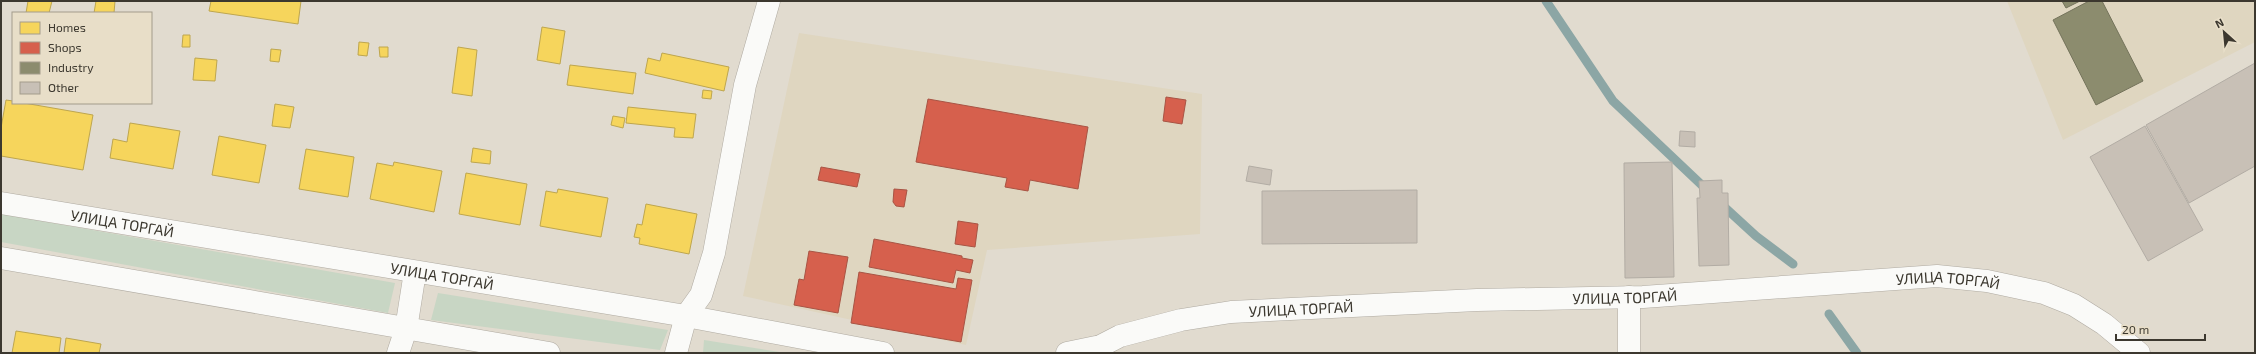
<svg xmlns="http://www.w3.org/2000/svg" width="2256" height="354" font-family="'Exo 2',sans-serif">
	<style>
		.built { fill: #dfd6c0 }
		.green { fill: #c8d6c4 }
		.homes { fill: #f6d55c; stroke: #bea64e }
		.shops { fill: #d6604d; stroke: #a85444 }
		.industry { fill: #8c8c6e; stroke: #74735b }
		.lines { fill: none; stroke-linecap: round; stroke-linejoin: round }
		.stream { stroke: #8ca6a5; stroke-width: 9 }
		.building { fill: #c8c0b6; stroke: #b2aca4 }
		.minor-casing { stroke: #afaaa1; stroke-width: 23 }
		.minor { stroke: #fafaf8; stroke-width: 22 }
		.labels { text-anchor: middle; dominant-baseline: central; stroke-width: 4; stroke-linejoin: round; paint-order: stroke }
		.street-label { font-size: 15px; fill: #3c382f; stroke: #e8dec8 }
	</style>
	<rect width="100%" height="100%" fill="#e1dbcf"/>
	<path class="built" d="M2007,1H2255V42L2063,140Z
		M799,33L1202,94L1200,234L987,250L966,345L743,296Z"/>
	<path class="green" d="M1,214L395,283L388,313L1,242Z
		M438,293L668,330L660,350L431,320Z
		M704,340L786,353H703Z"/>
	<path class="homes" d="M28,1H52L49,13H26Z
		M96,1H115L114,13H94Z
		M211,1H301L298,24L209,11Z
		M542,27L565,31L560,64L537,60Z
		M183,35H190V47H182Z
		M359,42L369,43L367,56L358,55Z
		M379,47H388V57H380Z
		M458,47L477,50L472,96L452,93Z
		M271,49L281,50L279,62L270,61Z
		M662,53L729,67L724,91L645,73L648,58L660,61Z
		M195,58L217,60L215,81L193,80Z
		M570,65L636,73L633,94L567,85Z
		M703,90L712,91L711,99L702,98Z
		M6,100L13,101V103H24L93,115L83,170L1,156V128Z
		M275,104L294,107L290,128L272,126Z
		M628,107L696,114L693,138L674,137L675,128L626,123Z
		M613,116L625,118L623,128L611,125Z
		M130,123L180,131L173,169L110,158L113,139L127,142Z
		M219,136L266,145L259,183L212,175Z
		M473,148L491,151L490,164L471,162Z
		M306,149L354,157L348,197L299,189Z
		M394,162L442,171L434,212L370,199L377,163L393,166Z
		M466,173L527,184L520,225L459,214Z
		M558,189L608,198L601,237L540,226L546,191L557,193Z
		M646,204L697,214L689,254L639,244L640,238L634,237L637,224L642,225Z
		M16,331L61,338L59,353H12Z
		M66,338L101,344L99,353H64Z"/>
	<path class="shops" d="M1166,97L1186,100L1182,124L1163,121Z
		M928,99L1088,127L1078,189L1030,180L1028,191L1005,187L1007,178L916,162Z
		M821,167L860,174L857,187L818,180Z
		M894,189L907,190L904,207L896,206L893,202Z
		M958,221L978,224L975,247L955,244Z
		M874,239L962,256V258L973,260L970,273L956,270L953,283L869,267Z
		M809,251L848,257L838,313L794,305L799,279L804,280Z
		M859,272L956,289L958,278L972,280L961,342L851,323Z"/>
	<path class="industry" d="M2062,1H2080L2066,8Z
		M2089,1H2102L2143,81L2096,105L2053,20Z"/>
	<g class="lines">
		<path class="stream" d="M1546,1L1613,101L1707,190
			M1720,203L1756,236L1793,264
			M1829,314L1857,353"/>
	</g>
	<path class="building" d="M2255,63V166L2189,203L2146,125Z
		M2145,126L2203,230L2148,261L2090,157Z
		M1680,131L1695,132V147L1679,146Z
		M1672,162L1674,277L1625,278L1624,163Z
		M1249,166L1272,170L1270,185L1246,181Z
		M1722,180V193H1728L1729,265L1699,266L1697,198H1700L1699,181Z
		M1417,190V243L1262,244V191Z"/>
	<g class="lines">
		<defs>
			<g id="minor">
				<path id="s1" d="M1,203L686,316L883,353"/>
				<path d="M1,258L549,353"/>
				<path d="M398,353L406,329L415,272"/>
				<path d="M676,353L686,316L701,295L714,253L745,85L769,1"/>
				<path d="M1067,353L1096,347"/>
				<path id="s2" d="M1087,353L1120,336L1181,320L1231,312L1477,300L1643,297L1937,276L1987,281L2044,293L2074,305L2104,324L2139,353"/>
				<path d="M1629,353V297"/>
			</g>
		</defs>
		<use href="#minor" class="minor-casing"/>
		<use href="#minor" class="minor"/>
	</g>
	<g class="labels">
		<g class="street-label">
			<text stroke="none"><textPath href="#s1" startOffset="123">УЛИЦА ТОРГАЙ</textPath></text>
			<text stroke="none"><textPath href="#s1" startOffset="447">УЛИЦА ТОРГАЙ</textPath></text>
			<text stroke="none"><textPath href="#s2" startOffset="869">УЛИЦА ТОРГАЙ</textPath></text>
			<text stroke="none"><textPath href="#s2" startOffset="545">УЛИЦА ТОРГАЙ</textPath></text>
			<text stroke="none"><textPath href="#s2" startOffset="221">УЛИЦА ТОРГАЙ</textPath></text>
		</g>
	</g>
	<rect width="2256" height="354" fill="none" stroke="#3c382f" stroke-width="4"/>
	<rect x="12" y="12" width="140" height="92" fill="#e8dec8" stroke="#a39c8b"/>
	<rect x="20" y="22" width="20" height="12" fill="#f6d55c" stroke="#a39c8b"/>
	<text x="48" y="32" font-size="12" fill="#3c382f">Homes</text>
	<rect x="20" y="42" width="20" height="12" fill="#d6604d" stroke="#a39c8b"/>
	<text x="48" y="52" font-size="12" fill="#3c382f">Shops</text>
	<rect x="20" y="62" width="20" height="12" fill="#8c8c6e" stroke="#a39c8b"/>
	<text x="48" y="72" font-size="12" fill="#3c382f">Industry</text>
	<rect x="20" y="82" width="20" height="12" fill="#c8c0b6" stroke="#a39c8b"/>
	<text x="48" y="92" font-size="12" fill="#3c382f">Other</text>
	<g transform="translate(2224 32) rotate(333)" stroke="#e8dec8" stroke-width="3" paint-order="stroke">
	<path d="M0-3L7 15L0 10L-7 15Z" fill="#3c382f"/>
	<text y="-6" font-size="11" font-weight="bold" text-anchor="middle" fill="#3c382f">N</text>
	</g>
	<path d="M2116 334v6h89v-6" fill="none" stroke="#3c382f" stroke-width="2"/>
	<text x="2122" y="334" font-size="12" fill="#3c382f" stroke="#e8dec8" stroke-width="3" paint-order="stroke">20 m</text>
</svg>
